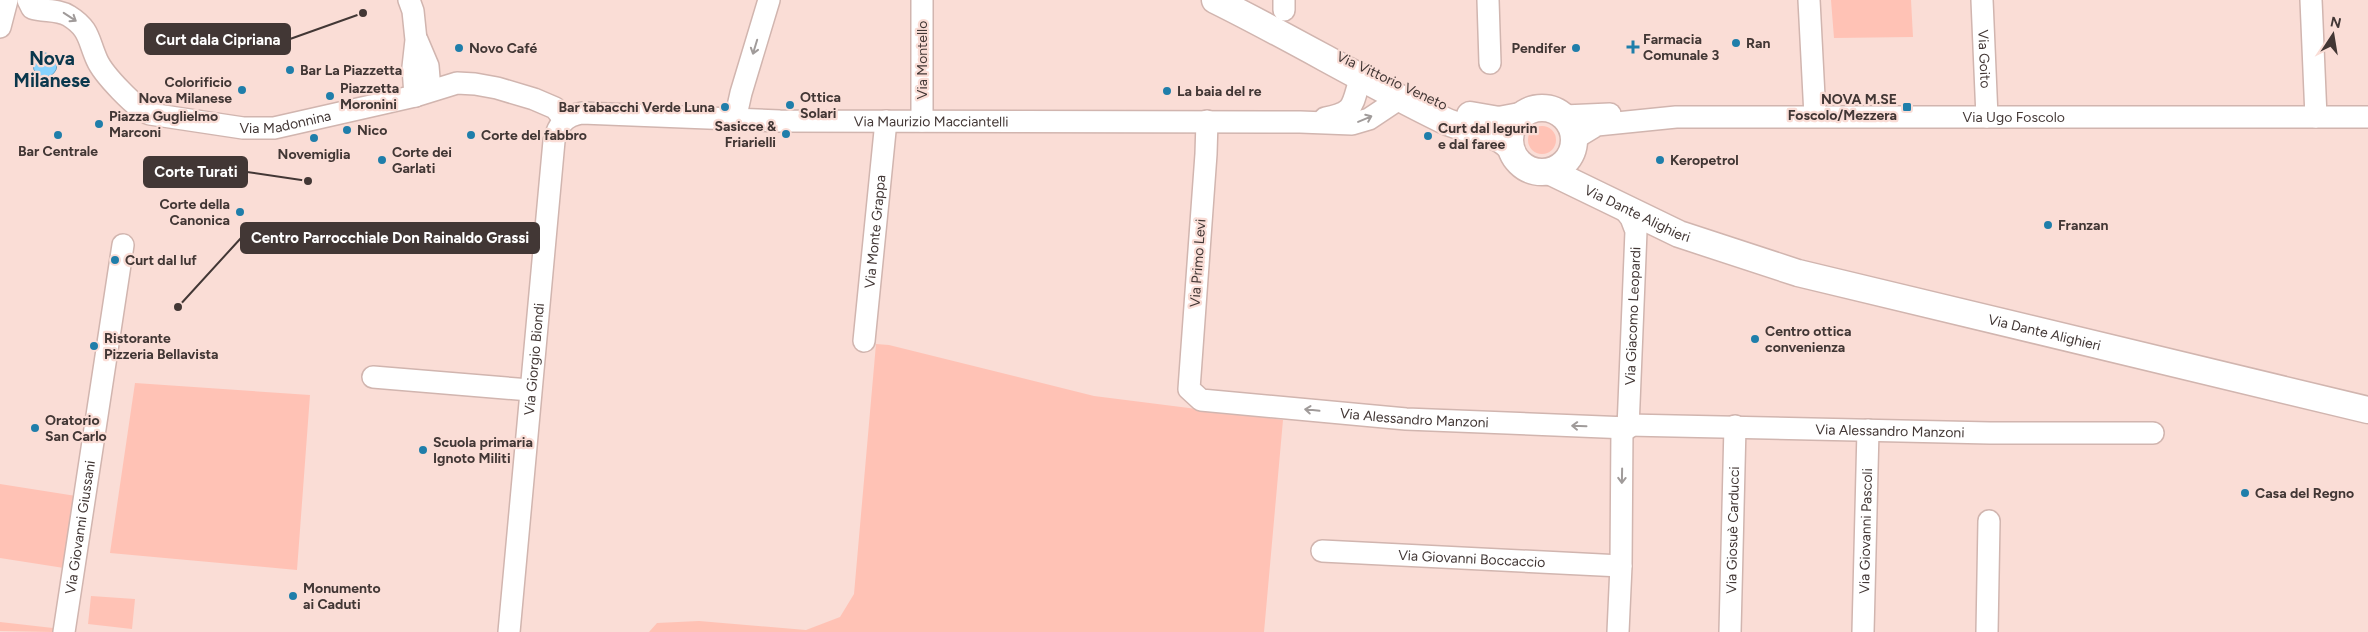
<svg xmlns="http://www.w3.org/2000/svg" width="2368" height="632" font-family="Figtree,sans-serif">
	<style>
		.green { fill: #ffc2b5 }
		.water { fill: #87d3fe; stroke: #72a4c2 }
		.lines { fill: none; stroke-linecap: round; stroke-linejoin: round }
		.minor-casing { stroke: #d1b5af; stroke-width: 24 }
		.major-casing { stroke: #d1b5af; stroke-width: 29 }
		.minor { stroke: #fff; stroke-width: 21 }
		.major { stroke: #fff; stroke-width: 26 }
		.oneway { stroke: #a09b9a }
		.poi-dot { fill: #1f7eaa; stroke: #faddd6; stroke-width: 2 }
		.labels { text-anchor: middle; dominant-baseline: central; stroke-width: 4.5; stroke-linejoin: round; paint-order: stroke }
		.poi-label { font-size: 14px; font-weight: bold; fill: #423735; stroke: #faddd6; text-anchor: start }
		.street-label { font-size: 14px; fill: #423735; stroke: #faddd6 }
		.district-label { font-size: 19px; font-weight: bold; fill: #0a374c; stroke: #faddd6 }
		.leader { fill: none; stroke: #423735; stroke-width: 2 }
		.callout-dot { fill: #423735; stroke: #faddd6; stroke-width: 2 }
		.callout { fill: #423735; stroke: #423735; stroke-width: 2 }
		.callout-label { font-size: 15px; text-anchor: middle; font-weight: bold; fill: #fff }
	</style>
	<rect width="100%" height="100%" fill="#faddd6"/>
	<path class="green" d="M1831,0H1911L1913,37L1834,38Z
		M1528 140a14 14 0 1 1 28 0a14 14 0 1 1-28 0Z
		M876,344L889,345L1094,396L1283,420L1264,632H649L657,623L699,621L806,630L840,617L854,594Z
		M135,383L310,395L297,570L110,553Z
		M0,484L76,496L64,568L0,558Z
		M91,596L135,599L132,629L88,624Z
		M0,622L53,628V632L0,631Z"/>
	<path class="water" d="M33 65a12 12 0 1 1 24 0a12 12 0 1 1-24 0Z"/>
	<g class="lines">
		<defs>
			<g id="minor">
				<path id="s1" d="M28,0L32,8C44,12 58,9 69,16C90,29 88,40 97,60C103,74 136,109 150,114L243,128H274L415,96L457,83L475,84L497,88L534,99L555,108L564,119"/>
				<path d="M409,0L413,11L416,40L413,67L415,96"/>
				<path d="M922,0V121"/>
				<path d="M1284,0V10"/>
				<path d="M1488,0L1490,63"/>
				<path d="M1809,0L1815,116"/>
				<path id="s2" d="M1982,0L1987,117"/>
				<path d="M2311,0L2316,117"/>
				<path d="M0,27L7,0"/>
				<path d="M417,40L428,66L430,90"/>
				<path d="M1564,116L1610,114"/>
				<path d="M1325,118C1355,113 1352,105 1360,79"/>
				<path d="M735,120L741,93L769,0"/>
				<path id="s3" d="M1207,121L1206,154L1189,389L1201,400L1406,419L1628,428L1636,231L1631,218L1624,209"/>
				<path id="s4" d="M1574,139L1597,125L1676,117H2368"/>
				<path id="s5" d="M864,341L886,121"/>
				<path d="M373,377L530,390"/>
				<path id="s6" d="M1628,425L1990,433H2153"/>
				<path id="s7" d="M1322,551L1621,566"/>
				<path id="s8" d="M64,632L123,245"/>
				<path id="s9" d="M509,632L554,141C558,125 564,116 582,113L780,121L1300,122L1352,124L1369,119L1399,99"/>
				<path d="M1618,632L1621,566L1622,428"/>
				<path id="s10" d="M1730,632L1735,426"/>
				<path id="s11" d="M1863,632L1868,430"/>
				<path d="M1987,632L1989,521"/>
			</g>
			<g id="major">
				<path d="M1215,0C1292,38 1365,82 1443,120C1465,131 1491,129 1509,146"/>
				<circle cx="1542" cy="140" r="32"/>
				<path d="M1470,115L1499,120L1520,116"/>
				<path id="s12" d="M1551,172L1679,234L1798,273L2368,410"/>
			</g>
		</defs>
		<use href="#minor" class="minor-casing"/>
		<use href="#major" class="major-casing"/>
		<use href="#minor" class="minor"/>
		<use href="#major" class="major"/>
	</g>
	<defs><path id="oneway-shaft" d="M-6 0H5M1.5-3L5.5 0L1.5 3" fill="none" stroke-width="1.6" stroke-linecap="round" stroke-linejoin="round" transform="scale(1.25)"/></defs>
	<g class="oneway">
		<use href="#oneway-shaft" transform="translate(70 17) rotate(33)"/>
		<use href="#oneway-shaft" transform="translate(755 47) rotate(107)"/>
		<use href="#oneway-shaft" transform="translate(1365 119) rotate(-23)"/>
		<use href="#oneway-shaft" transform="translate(1312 410) rotate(-174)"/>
		<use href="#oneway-shaft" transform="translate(1579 426) rotate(-178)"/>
		<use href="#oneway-shaft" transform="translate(1622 476) rotate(91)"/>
	</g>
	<g class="poi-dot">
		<circle cx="1736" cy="43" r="5"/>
		<path d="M1630.5 39.5h5v5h5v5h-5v5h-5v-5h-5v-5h5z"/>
		<circle cx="459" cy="48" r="5"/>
		<circle cx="1576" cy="48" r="5"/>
		<circle cx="290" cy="70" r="5"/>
		<circle cx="242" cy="90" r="5"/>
		<circle cx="1167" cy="91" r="5"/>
		<circle cx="330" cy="96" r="5"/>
		<circle cx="790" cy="105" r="5"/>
		<circle cx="725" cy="107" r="5"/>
		<rect x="1902" y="102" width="10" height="10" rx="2.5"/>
		<circle cx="99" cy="124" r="5"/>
		<circle cx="347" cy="130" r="5"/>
		<circle cx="786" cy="134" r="5"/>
		<circle cx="58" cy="135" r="5"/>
		<circle cx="471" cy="135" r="5"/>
		<circle cx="1428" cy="136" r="5"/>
		<circle cx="314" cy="138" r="5"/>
		<circle cx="382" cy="160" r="5"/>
		<circle cx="1660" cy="160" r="5"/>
		<circle cx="240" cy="212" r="5"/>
		<circle cx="2048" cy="225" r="5"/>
		<circle cx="115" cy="260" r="5"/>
		<circle cx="1755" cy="339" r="5"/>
		<circle cx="94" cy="346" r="5"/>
		<circle cx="35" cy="428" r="5"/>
		<circle cx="423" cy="450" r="5"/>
		<circle cx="2245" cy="493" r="5"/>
		<circle cx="293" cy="596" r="5"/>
	</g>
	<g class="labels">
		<g class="poi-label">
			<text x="1643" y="39">Farmacia<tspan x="1643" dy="16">Comunale 3</tspan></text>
			<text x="1746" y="43">Ran</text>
			<text x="469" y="48">Novo Café</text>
			<text x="1566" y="48" text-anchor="end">Pendifer</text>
			<text x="300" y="70">Bar La Piazzetta</text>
			<text x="232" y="82" text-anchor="end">Colorificio<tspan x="232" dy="16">Nova Milanese</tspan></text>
			<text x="340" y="88">Piazzetta<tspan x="340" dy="16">Moronini</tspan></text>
			<text x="1177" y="91">La baia del re</text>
			<text x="800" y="97">Ottica<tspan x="800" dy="16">Solari</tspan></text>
			<text x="1897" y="99" text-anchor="end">NOVA M.SE<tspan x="1897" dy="16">Foscolo/Mezzera</tspan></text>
			<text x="715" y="107" text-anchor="end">Bar tabacchi Verde Luna</text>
			<text x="109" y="116">Piazza Guglielmo<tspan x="109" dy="16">Marconi</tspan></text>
			<text x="776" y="126" text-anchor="end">Sasicce &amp;<tspan x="776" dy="16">Friarielli</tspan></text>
			<text x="1438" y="128">Curt dal legurin<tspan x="1438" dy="16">e dal faree</tspan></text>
			<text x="357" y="130">Nico</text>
			<text x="481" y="135">Corte del fabbro</text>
			<text x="58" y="151" text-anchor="middle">Bar Centrale</text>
			<text x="392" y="152">Corte dei<tspan x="392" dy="16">Garlati</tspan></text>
			<text x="314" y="154" text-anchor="middle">Novemiglia</text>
			<text x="1670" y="160">Keropetrol</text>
			<text x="230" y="204" text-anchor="end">Corte della<tspan x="230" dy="16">Canonica</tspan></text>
			<text x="2058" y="225">Franzan</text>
			<text x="125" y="260">Curt dal luf</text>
			<text x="1765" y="331">Centro ottica<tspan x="1765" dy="16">convenienza</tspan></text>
			<text x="104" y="338">Ristorante<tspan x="104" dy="16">Pizzeria Bellavista</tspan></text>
			<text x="45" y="420">Oratorio<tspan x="45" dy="16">San Carlo</tspan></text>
			<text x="433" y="442">Scuola primaria<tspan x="433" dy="16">Ignoto Militi</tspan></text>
			<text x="2255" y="493">Casa del Regno</text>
			<text x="303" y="588">Monumento<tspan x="303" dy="16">ai Caduti</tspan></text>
		</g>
		<g class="street-label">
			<text stroke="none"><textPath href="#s2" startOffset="59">Via Goito</textPath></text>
			<text transform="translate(922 60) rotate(-90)">Via Montello</text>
			<text transform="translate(1392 81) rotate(25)">Via Vittorio Veneto</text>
			<text stroke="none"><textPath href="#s4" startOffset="444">Via Ugo Foscolo</textPath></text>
			<text stroke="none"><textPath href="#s1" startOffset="314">Via Madonnina</textPath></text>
			<text stroke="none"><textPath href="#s9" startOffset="885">Via Maurizio Macciantelli</textPath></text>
			<text stroke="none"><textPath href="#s12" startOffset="96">Via Dante Alighieri</textPath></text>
			<text stroke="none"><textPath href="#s5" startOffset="110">Via Monte Grappa</textPath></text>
			<text transform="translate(1198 263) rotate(-86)">Via Primo Levi</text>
			<text stroke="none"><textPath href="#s3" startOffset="825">Via Giacomo Leopardi</textPath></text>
			<text stroke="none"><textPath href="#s12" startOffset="521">Via Dante Alighieri</textPath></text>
			<text stroke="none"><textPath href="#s9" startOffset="274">Via Giorgio Biondi</textPath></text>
			<text stroke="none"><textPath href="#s3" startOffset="499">Via Alessandro Manzoni</textPath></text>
			<text stroke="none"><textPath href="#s6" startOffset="262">Via Alessandro Manzoni</textPath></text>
			<text stroke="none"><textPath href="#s8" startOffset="106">Via Giovanni Giussani</textPath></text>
			<text stroke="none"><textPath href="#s10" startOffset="102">Via Giosuè Carducci</textPath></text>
			<text stroke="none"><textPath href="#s11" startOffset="101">Via Giovanni Pascoli</textPath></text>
			<text stroke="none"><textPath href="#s7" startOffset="150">Via Giovanni Boccaccio</textPath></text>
		</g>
		<g class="district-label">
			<text x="52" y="58">Nova<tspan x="52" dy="22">Milanese</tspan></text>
		</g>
	</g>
	<path class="leader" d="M363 13L290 39M308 181L247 172M178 307L241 238"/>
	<g class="callout-dot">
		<circle cx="363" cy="13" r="5"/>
		<circle cx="308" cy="181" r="5"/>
		<circle cx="178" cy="307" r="5"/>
	</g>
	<g class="callout">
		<rect x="145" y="24" width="145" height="30" rx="5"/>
		<rect x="144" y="157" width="103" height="30" rx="5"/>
		<rect x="241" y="223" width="298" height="30" rx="5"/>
	</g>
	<g class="callout-label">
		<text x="218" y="45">Curt dala Cipriana</text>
		<text x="196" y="177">Corte Turati</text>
		<text x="390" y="243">Centro Parrocchiale Don Rainaldo Grassi</text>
	</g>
	<g transform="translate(2333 35) rotate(12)" stroke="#faddd6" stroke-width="4" paint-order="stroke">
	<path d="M0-4L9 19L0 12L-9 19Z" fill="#423735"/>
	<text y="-8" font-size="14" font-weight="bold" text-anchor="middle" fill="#423735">N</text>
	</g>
</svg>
